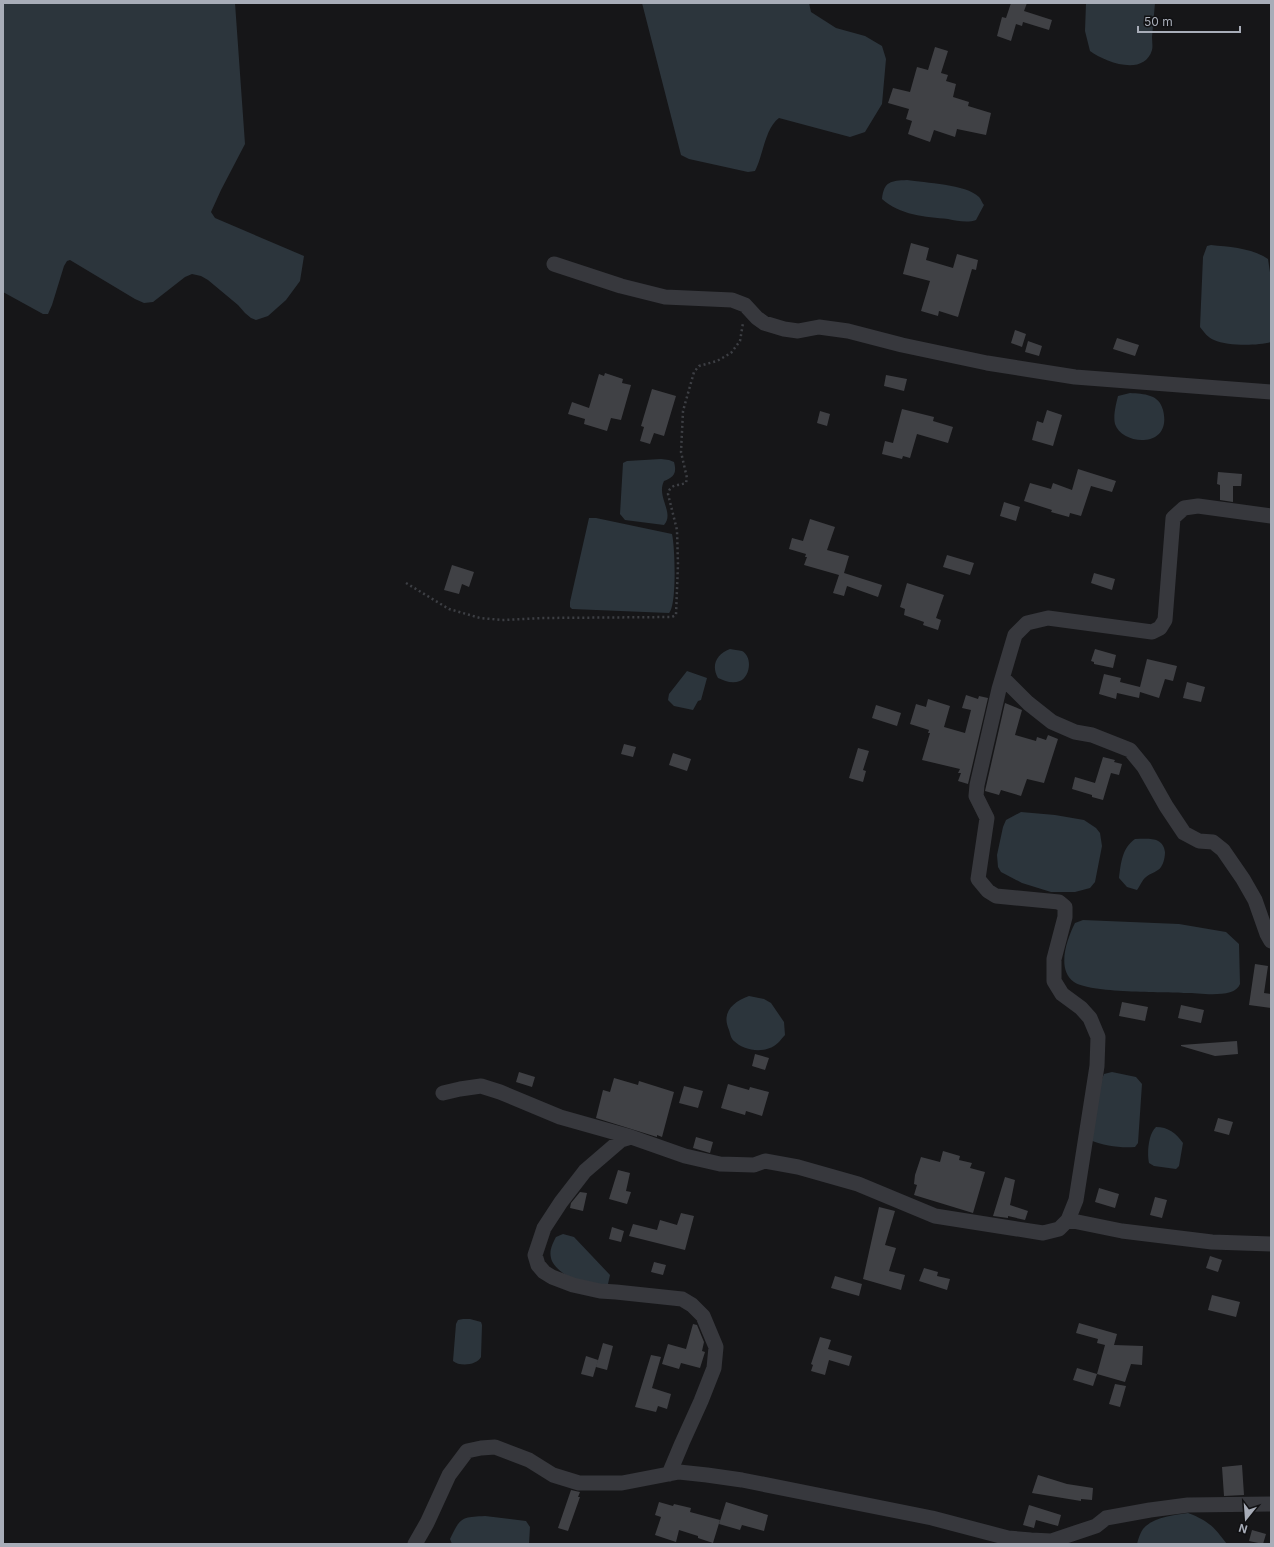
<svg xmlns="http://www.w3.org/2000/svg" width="1274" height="1547" font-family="Inter,sans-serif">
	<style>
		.water { fill: #2c353c }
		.building { fill: #404145 }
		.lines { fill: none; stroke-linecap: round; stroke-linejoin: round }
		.path { stroke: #3d3f44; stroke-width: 2.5; stroke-dasharray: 2 3; stroke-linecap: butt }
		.street { stroke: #37383d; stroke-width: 15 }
	</style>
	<rect width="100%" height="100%" fill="#161618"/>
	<path class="water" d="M3,3H235L245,144L221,190L211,212L215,218L304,256L300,281L286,300L268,316L256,320L251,318L245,313L238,305L208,280L201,276L192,274L185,277L153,302L144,303L135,299L70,260L67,261L64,266L52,305L48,314H43L3,292Z
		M642,3H809L811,12L836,28L865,36L882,46L886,59L882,104L865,132L850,137L779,118C765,128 763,156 755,171L748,172L689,159L681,155Z
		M1086,3H1155C1154,14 1153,26 1152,37C1152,41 1153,46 1152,50C1144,77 1105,62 1090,51L1085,31Z
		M907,180C925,183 966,184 979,197C981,199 982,203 984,205L976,220C968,223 957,221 948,219C926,217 899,215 882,199C884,181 891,181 907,180Z
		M1211,245C1230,247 1252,248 1268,259L1271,279V342C1256,346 1228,346 1214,340C1208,338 1204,332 1200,327L1203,257L1207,246Z
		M1130,393C1144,394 1159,394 1163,410C1173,449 1122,446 1115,424C1113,416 1116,404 1118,396Z
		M661,459L669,460L674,462C677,473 674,477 664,481C656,497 675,513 664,525L625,520L620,514L623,463L627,461Z
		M589,518H596L672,534C675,546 677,606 669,613L572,609L570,607V602Z
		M730,649C733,650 739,650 742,651C753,657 750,677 740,681C732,684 725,681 718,678C711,666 716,654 730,649Z
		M687,671L707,678L701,700L698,701L693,710L674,706L668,700L669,694Z
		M1021,812L1055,815L1084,820L1096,828L1100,833L1102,846L1095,882L1090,888L1075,892H1051L1022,883L1001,872L998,867L997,855L1003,827L1006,820Z
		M1135,839C1147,839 1163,836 1165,852C1165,856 1164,863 1161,867C1158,872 1150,873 1146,877C1142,880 1140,886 1137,890L1127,887L1119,878C1121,863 1122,848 1135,839Z
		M1083,920L1179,924L1226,932L1239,944L1240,984C1235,999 1200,993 1186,993C1164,992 1089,993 1074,982C1056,969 1067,939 1075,923Z
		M749,996L764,999L771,1003L784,1022L785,1035C782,1038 778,1044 774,1046C763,1053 744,1051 734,1041C731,1039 730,1033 729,1030C721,1012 733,1002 749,996Z
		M1112,1072L1136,1077L1142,1084L1138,1143L1135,1147C1120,1148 1104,1146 1090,1140L1100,1084L1104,1074Z
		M1156,1127C1168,1127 1176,1133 1183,1143L1179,1166L1176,1169L1154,1166L1149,1163C1147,1154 1148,1134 1156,1127Z
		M563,1234L574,1237L610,1275L608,1284C594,1293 554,1274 551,1258C549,1250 553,1243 556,1237Z
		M463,1319H470L481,1322L482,1325L481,1357C477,1365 460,1367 453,1361L456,1324L458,1320Z
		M1188,1513C1209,1521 1214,1527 1227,1544H1137C1138,1540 1140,1533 1143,1529C1153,1517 1174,1515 1188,1513Z
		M485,1516L526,1521L530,1527L529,1544H452L450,1539C460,1518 461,1517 485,1516Z"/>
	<path class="building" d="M1011,3H1027L1024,11L1052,20L1049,30L1023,22L1022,26L1016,24L1011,41L997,36L1002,17L1006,18Z
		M935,47L948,51L941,73L948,75L946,81L956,84L953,97L969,102L968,106L991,113L986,135L957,129L955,137L934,130L930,142L916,137L908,134L912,121L906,119L909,109L888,103L893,88L910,92L917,67L928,70Z
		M911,243L929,248L926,260L953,268L957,254L978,260L976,270L972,269L958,317L939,311L938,316L921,311L930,281L903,274Z
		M1015,330L1026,334L1022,347L1011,343Z
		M1117,338L1139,345L1135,356L1113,349Z
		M1028,341L1042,346L1039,356L1025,352Z
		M605,373L623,379L622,383L631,385L621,420L611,418L607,431L584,424L585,419L568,414L572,402L589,408L599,374L604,376Z
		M886,375L907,379L904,391L884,386Z
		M652,389L676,396L664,436L654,433L650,444L640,441L644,427L641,426Z
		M902,409L934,417L933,421L953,427L948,443L917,434L910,458L903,456L902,459L882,454L885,441L893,443Z
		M1047,410L1062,415L1053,446L1032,440L1037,421L1043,423Z
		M820,411L830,414L827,426L817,423Z
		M1078,469L1116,481L1112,492L1091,486L1081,516L1070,513L1069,517L1051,512L1052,510L1024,501L1030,483L1051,489L1053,483L1072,490Z
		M1218,472L1242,474L1241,486H1233V502L1220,500V485L1217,484Z
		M1004,502L1020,507L1016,521L1000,516Z
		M810,519L835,527L827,550L849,556L844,573L882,585L878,597L847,586L844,596L833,593L839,575L804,565L807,557H805L806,554L789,549L792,538L803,541Z
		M947,555L974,563L970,575L943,567Z
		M452,565L474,572L469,587L462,584L459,594L444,590Z
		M1094,573L1115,579L1112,590L1091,583Z
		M907,583L944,595L936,618L941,620L938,630L923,625L924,622L904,615L905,609L900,607Z
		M1095,649L1116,655L1113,668L1094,664V662L1091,661Z
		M1147,659L1177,666L1173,681L1165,679L1159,698L1140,692L1139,698L1117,693L1116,699L1099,694L1104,674L1121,678L1120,682L1140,687Z
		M1187,682L1205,687L1201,702L1183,698Z
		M966,695L978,699L979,696L988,698L968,784L958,781L961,773H958L960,769L922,760L930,733H928L929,730L910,724L916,704L926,707L928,699L950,706L944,727L965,733L971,710L962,708Z
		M1005,703L1022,710L1015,735L1036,741L1037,737L1046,740L1048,735L1058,739L1044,783L1027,779L1021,796L1001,790L999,795L985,791Z
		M876,705L901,713L897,726L872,718Z
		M624,744L636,747L633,757L621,754Z
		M858,748L869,751L863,770L866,771L863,782L849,778Z
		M673,753L691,759L687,771L669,765Z
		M1103,757L1115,760L1114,762L1122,764L1119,775L1111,773L1103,800L1092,797V795L1072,789L1075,777L1095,783Z
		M1255,964L1268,966L1264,993L1271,994V1008L1249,1005Z
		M1122,1002L1148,1007L1145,1021L1119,1016Z
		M1181,1005L1204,1010L1201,1023L1178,1018Z
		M1237,1041L1238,1054L1215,1056L1181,1046V1045Z
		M755,1054L769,1058L765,1070L752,1066Z
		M519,1072L535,1077L532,1087L516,1082Z
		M614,1078L638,1085L639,1081L674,1092L662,1137L657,1135V1137L596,1118L603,1090L610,1092Z
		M728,1084L749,1090L750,1087L769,1092L762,1116L746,1111L745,1115L721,1108Z
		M684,1086L703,1091L698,1108L679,1103Z
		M1218,1118L1233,1122L1229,1135L1214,1131Z
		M696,1137L713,1142L710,1153L693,1148Z
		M943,1151L960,1156L959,1160L972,1163L970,1168L985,1172L973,1213L914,1195L917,1185L914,1184L915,1175L921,1157L940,1162Z
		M618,1170L630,1173L626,1191L631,1192L627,1204L609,1199Z
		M1005,1177L1015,1180L1010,1205L1028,1211L1025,1220L1008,1216V1218L993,1216Z
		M1099,1188L1119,1194L1115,1208L1095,1202Z
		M580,1192L587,1193L583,1211L570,1208L571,1203Z
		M1155,1197L1167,1200L1162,1218L1150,1215Z
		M879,1207L895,1211L885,1245L896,1248L889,1271L905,1275L901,1290L863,1279Z
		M681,1213L694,1216L685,1250L629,1236L633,1224L657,1230L660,1220L677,1225Z
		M612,1227L624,1231L621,1242L609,1239Z
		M1210,1256L1222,1260L1218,1272L1206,1268Z
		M654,1262L666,1265L663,1275L651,1272Z
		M924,1268L938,1272L937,1276L950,1279L947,1290L919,1281Z
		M835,1276L862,1284L859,1296L831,1288Z
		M1212,1295L1240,1302L1236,1317L1208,1310Z
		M1079,1323L1117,1334L1114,1345L1143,1346L1142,1365L1131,1364L1125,1382L1097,1374L1105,1345L1097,1343L1098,1339L1076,1333Z
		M693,1324L697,1325L704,1342L702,1351L705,1352L700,1368L681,1363L679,1369L662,1364L668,1344L686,1349Z
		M820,1337L831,1340L828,1349L852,1356L849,1366L829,1360L825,1375L811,1371L813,1365L811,1364Z
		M603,1343L613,1346L607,1370L596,1367Z
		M651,1355L661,1357L652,1388L671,1394L667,1409L658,1406L656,1412L635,1407Z
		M586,1356L598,1360L593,1377L581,1374Z
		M1077,1368L1097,1374L1093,1386L1073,1380Z
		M1115,1384L1126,1386L1120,1407L1109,1404Z
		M1242,1465L1244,1495L1224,1496L1222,1467Z
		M1038,1475L1067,1484L1093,1488L1092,1500L1081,1499V1501L1032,1493Z
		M571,1490L580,1492L578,1497H580L568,1531L558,1528Z
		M659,1502L673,1506L674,1504L691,1508L690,1512L720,1520L713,1543L698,1538V1536L679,1530L676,1542L655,1535L661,1517L655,1515Z
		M726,1502L768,1515L764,1531L742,1525L740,1530L719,1524Z
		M1029,1505L1061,1515L1058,1526L1036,1520L1034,1528L1023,1525Z
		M1252,1530L1266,1534L1263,1544L1249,1541Z"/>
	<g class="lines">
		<path class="path" d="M406,583L449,609L480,618L502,620L542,618L672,617L676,615L678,564L677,530L668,494C670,484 677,486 686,483L687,478L681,452L683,411L694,372L699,366L717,361L731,353L740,341L743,323"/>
		<path class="street" d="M554,264L621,286L665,297L732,300L745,305L757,318L764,323L784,329L798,331L819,327L848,331L902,345L987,363L1075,377L1271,392
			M1003,678L1028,703L1052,722L1075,732L1092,735L1130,750L1144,767L1166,806L1184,833L1199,841L1213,842L1223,850L1243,879L1255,900L1267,934L1271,941
			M443,1093L460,1089L481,1086L500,1092L560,1117L631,1137
			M1068,1220L1122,1231L1212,1242L1271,1244
			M669,1474L682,1443L701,1401L714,1368L716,1347L703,1316L692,1305L682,1299L616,1292L600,1291L573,1285L552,1277L544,1272L538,1265L535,1255L544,1228L561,1202L585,1171L621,1140L631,1137L685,1156L720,1164L754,1165L765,1161L798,1167L858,1184L935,1216L1043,1233L1059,1229L1068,1220L1076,1200L1097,1066L1098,1037L1090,1018L1081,1008L1062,994L1054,981V959L1065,917V907L1059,902L996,896L988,891L978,879L987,818L976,796L977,785L999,689L1015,635L1027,623L1048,618L1152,632L1160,628L1165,620L1173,518L1184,508L1198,506L1271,516
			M415,1544L427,1523L449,1475L467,1451L481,1448L495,1447L529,1460L553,1475L579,1483H622L679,1472L707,1475L742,1480L932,1518L1008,1538L1031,1540L1051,1541L1096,1526L1106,1518L1150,1510L1188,1505L1271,1504"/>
	</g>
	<rect width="1274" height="1547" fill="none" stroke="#a8adb8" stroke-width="8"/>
	<g transform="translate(1246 1519) rotate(197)" stroke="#111113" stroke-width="3" paint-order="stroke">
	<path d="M0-3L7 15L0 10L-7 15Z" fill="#a8adb8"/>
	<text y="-6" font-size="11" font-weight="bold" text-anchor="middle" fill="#a8adb8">N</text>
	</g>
	<path d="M1138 26v6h102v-6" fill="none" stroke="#a8adb8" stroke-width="2"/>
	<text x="1144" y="26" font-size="12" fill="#a8adb8" stroke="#111113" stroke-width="3" paint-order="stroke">50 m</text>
</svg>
